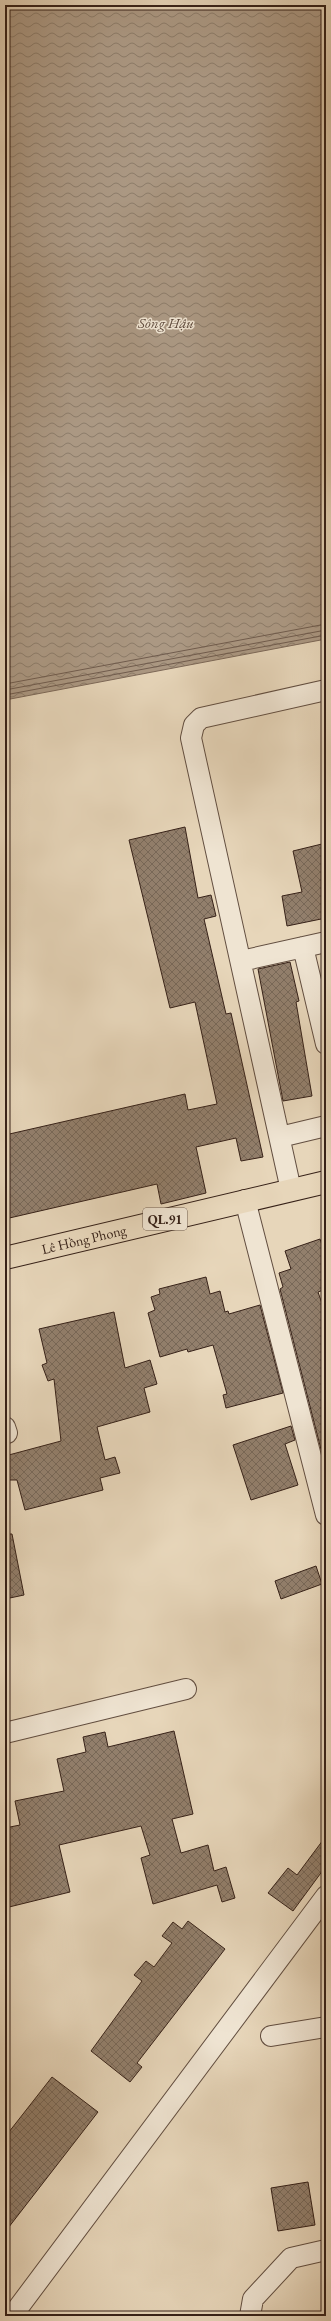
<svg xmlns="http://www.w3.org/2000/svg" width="331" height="2321" font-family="'EB Garamond',serif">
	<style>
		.water { fill: url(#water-waves); stroke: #7c6858 }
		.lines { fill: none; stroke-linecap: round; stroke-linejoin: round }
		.shore { stroke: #705c4e; stroke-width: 1 }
		.building { fill: url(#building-cross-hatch); stroke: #362118 }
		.minor-casing { stroke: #624e40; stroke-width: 22 }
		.highway-casing { stroke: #362118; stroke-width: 24 }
		.minor { stroke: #efe4d2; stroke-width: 20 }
		.highway { stroke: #e7d6ba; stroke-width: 22 }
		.labels { text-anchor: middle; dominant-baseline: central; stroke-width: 3; stroke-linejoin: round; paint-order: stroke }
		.shield { fill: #efe4d2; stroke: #6e5c50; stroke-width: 1 }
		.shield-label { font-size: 13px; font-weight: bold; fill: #362118 }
		.street-label { font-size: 14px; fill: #362118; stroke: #efe4d2 }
		.water-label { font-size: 15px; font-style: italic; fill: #5f4b3d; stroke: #efe4d2 }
	</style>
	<defs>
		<pattern id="water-waves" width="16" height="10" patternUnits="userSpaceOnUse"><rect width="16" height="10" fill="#ab9883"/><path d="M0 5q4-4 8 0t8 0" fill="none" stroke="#8c7c6a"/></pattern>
		<pattern id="building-cross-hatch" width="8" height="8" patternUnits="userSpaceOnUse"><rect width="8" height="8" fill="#927f6c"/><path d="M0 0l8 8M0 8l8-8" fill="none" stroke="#786858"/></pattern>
	</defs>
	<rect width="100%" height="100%" fill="#e7d6ba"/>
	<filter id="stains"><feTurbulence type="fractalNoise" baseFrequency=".005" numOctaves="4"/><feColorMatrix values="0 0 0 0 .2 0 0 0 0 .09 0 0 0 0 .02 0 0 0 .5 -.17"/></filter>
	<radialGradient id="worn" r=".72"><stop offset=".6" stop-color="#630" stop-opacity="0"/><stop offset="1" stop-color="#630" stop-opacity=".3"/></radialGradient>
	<path class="water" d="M5,5H326V639L5,700Z"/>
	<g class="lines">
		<path class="shore" d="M5,684L326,624
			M5,690L326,630
			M5,695L326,635"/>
	</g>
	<path class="building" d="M185,827L198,898L211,895L216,916L204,919L226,1014L231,1013L263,1157L241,1161L236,1138L196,1147L206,1193L161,1204L157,1184L5,1219V1135L185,1094L188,1110L217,1104L195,1002L170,1008L129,840Z
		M326,843V918L287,926L282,896L302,892L293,851Z
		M290,962L299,1001L296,1002L312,1096L283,1101L258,969Z
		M320,1239L326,1257V1289L318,1292L326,1315V1469L280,1289L283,1287L279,1273L291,1269L285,1251Z
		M206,1277L210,1294L220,1291L225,1312L228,1311L229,1314L260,1305L283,1393L226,1408L223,1395L227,1394L213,1345L188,1352L187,1349L160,1357L148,1313L155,1310L151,1297L160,1294L159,1289Z
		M114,1312L125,1368L150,1360L157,1384L144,1388L150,1412L97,1427L105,1460L115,1457L120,1473L100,1478L103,1490L25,1510L17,1480H5V1456L61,1441L54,1379L48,1381L42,1365L47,1363L39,1329Z
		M291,1426L295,1440L285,1444L298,1485L251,1500L233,1445Z
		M5,1534H12L24,1595L5,1599Z
		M316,1566L322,1584L281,1599L275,1581Z
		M174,1731L193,1814L172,1819L181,1853L208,1845L214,1871L226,1867L235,1898L222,1902L217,1885L153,1904L141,1858L150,1855L141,1826L59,1845L70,1892L5,1908V1828L20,1825L15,1801L64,1791L57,1759L86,1752L83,1737L105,1732L108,1747Z
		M326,1836V1866L293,1911L268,1893L288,1868L297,1875Z
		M188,1921L225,1949L137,2063L142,2067L130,2082L91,2051L142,1981L134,1975L146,1961L154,1967L172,1943L162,1936L173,1922L182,1929Z
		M52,2077L98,2112L5,2232V2137Z
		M308,2182L315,2225L278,2231L271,2188Z"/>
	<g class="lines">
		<defs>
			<path id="minor" d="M303,947L326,1044
				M241,961L326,942
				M280,1137L326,1126
				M291,1190L191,738L194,725L201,718L326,690
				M245,1200L326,1515
				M5,1427L7,1433
				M5,1733L186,1689
				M271,2036L326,2027
				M12,2316L326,1896
				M250,2316L253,2299L291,2258L326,2250"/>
			<g id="highway">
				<path id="s1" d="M5,1258L326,1182"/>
			</g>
		</defs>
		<use href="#minor" class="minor-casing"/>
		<use href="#highway" class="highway-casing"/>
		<use href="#minor" class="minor"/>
		<use href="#highway" class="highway"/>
	</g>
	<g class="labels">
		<rect class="shield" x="143" y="1208" width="44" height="22" rx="3"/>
		<g class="shield-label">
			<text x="165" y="1219">QL.91</text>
		</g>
		<g class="street-label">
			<text stroke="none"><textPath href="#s1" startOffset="81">Lê Hồng Phong</textPath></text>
		</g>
		<g class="water-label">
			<text x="166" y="322">Sông Hậu</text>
		</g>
	</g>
	<rect width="331" height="2321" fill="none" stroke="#e7d6ba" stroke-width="20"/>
	<rect x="6" y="6" width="319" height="2309" fill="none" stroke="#362118" stroke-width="2"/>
	<rect x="10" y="10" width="311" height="2301" fill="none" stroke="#362118"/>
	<rect width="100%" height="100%" filter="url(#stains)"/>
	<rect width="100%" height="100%" fill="url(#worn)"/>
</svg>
